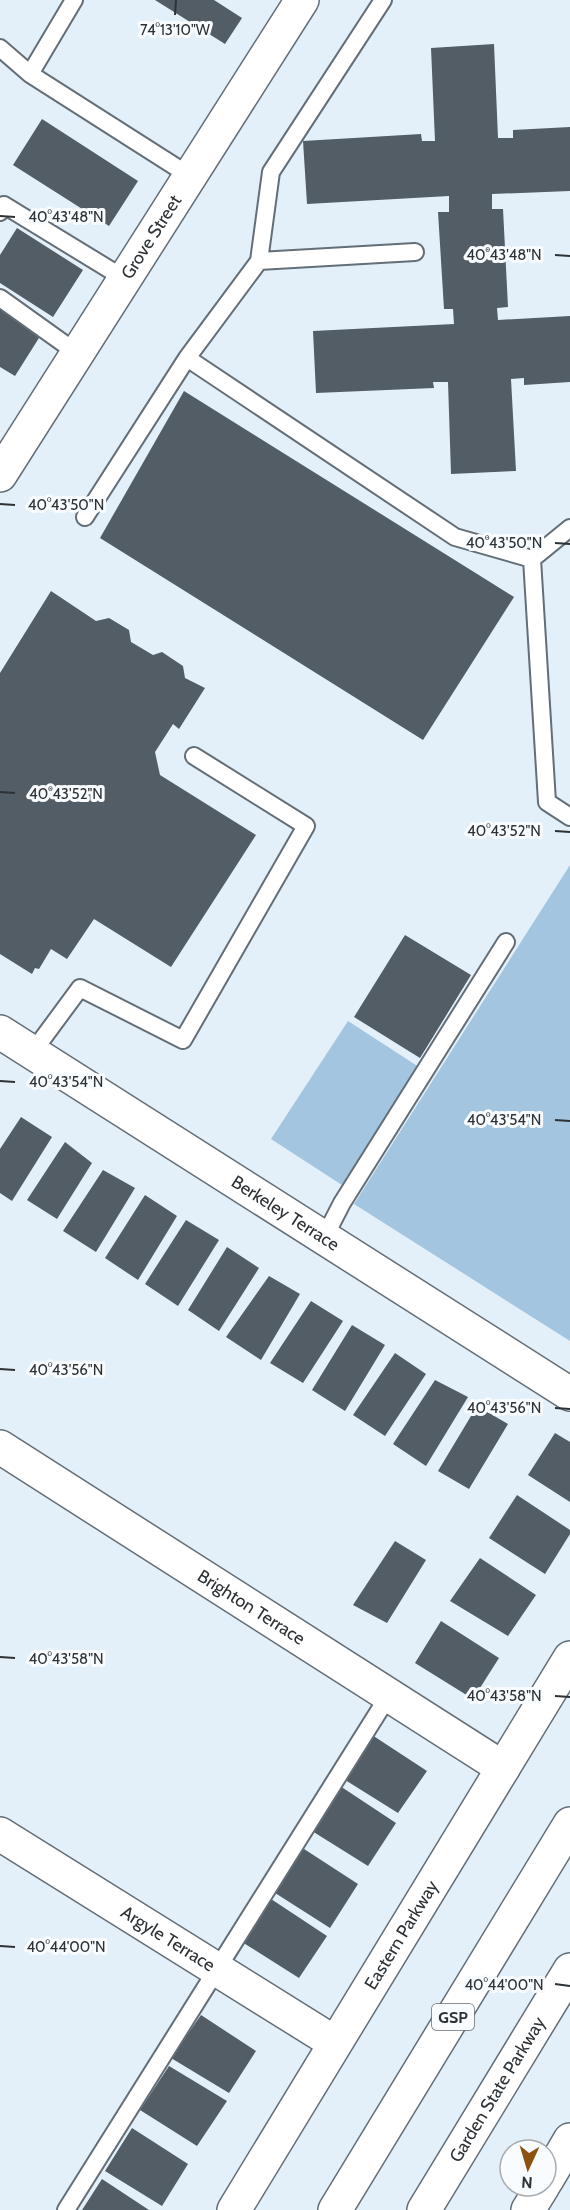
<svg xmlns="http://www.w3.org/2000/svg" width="570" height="2210" font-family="Cabin,sans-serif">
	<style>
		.green { fill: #a3c5df }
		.building { fill: #525d65 }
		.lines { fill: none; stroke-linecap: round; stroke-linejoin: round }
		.lane-casing { stroke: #636e77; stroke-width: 20 }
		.street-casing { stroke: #636e77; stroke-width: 36 }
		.secondary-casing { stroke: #636e77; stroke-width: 36 }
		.highway-casing { stroke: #636e77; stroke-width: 36 }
		.lane { stroke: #fff; stroke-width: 16 }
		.street { stroke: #fff; stroke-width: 33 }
		.secondary { stroke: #fff; stroke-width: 33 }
		.highway { stroke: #fff; stroke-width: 33 }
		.ticks { fill: none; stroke: #2d3236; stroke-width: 2 }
		.labels { text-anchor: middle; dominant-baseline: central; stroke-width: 6; stroke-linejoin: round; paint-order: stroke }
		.shield { fill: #f9fcfe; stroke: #6a6f72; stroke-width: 1.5 }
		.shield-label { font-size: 16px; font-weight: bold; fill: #2d3236 }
		.street-label { font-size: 18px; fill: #2d3236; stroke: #f9fcfe }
		.ticks-label { font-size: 15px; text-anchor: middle; fill: #2d3236; stroke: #f9fcfe; stroke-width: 6; stroke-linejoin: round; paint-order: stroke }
	</style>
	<rect width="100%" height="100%" fill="#e3f0fa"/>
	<path class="green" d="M570,865V1341L354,1204Z
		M348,1021L422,1069L345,1187L271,1139Z"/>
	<path class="building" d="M155,0H214L242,18L225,44Z
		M494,44L498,138H513V130L570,127V191L492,194V209H503L508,307L497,308L498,320L570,316V382L524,385V378L511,379L516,471L451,474L448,382H433L434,388L316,393L313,331L454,324L453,309H444L438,212H449V196L307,204L303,141L421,134L422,141H435L431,48Z
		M42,119L138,181L109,226L13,165Z
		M17,228L83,270L53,317L0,283V255Z
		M0,303L44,330L15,376L0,367Z
		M184,391L514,597L423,740L100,538Z
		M51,591L96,621L109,618L129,630L131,642L153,655L162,652L183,666L185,678L205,688L179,729L173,724L155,752L160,775L256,835L171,967L94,919L67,959L51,949L39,969L35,968L32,974L0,954V673Z
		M405,935L471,975L420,1058L354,1017Z
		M21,1117L52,1137L12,1201L0,1193V1149Z
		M65,1142L92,1163L57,1219L27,1200Z
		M103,1170L135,1188L96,1252L63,1231Z
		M145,1195L177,1216L138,1280L105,1258Z
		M186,1220L219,1240L178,1306L145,1284Z
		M227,1247L259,1268L219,1331L188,1310Z
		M269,1276L300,1294L261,1360L226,1337Z
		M311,1301L343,1321L303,1383L270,1363Z
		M352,1325L385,1345L345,1411L312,1390Z
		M395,1353L426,1374L385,1436L353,1415Z
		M435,1380L468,1397L426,1466L393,1444Z
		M477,1406L508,1424L469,1489L438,1471Z
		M555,1433L570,1442V1502L528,1475Z
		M517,1495L570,1530V1534L545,1574L489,1538Z
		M395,1541L426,1560L387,1623L353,1605Z
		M480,1558L536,1595L508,1636L450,1601Z
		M441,1621L499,1658L473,1699L415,1663Z
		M372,1735L427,1771L398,1813L342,1778Z
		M340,1786L396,1823L368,1866L312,1831Z
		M301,1847L358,1884L330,1928L272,1891Z
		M271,1899L327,1936L299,1978L242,1942Z
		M201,2015L256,2051L229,2093L171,2058Z
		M169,2066L227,2101L197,2146L140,2110Z
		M132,2128L188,2164L162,2206L105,2171Z
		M102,2179L149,2210H82Z"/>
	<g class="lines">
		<defs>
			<path id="lane" d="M0,48L30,74L190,176
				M30,74L74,0
				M0,212L4,205L125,279
				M259,261L415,252
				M0,298L77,353
				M187,358L259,261L271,172L383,0
				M85,517L187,358L455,537L532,559L570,528
				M532,559L547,802L570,817
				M32,1053L80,988L183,1040L306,826L194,756
				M324,1238L342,1203L506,942
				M66,2210L389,1695"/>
			<g id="street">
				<path id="s1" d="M0,1032L570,1394"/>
				<path id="s2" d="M0,1447L503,1768"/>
				<path id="s3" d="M0,1834L335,2043"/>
			</g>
			<g id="secondary">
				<path id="s4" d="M0,475L302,0"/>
				<path d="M546,2181L570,2140"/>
				<path id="s5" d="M234,2210L570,1658"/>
				<path d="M528,2210L543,2186"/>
			</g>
			<g id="highway">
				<path d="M335,2210L570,1824"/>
				<path id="s6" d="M424,2210L570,1970"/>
			</g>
		</defs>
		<use href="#lane" class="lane-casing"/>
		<use href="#street" class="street-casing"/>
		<use href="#secondary" class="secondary-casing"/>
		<use href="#highway" class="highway-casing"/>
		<use href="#lane" class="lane"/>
		<use href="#street" class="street"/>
		<use href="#secondary" class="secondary"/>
		<use href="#highway" class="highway"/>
	</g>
	<path class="ticks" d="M175,15L176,0M0,216L15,217M555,255L570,256M0,504L15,505M555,543L570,544M0,792L15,793M555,831L570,832M0,1081L15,1082M555,1120L570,1121M0,1369L15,1370M555,1408L570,1409M0,1657L15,1658M555,1696L570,1697M0,1946L15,1947M555,1984L570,1986"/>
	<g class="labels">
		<rect class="shield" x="432" y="2004" width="42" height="26" rx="4.5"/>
		<g class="shield-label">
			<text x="453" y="2017">GSP</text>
		</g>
		<g class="street-label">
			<text stroke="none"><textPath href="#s4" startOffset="282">Grove Street</textPath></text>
			<text stroke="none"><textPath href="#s1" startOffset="338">Berkeley Terrace</textPath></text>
			<text stroke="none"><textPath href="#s2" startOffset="298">Brighton Terrace</textPath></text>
			<text stroke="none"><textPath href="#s5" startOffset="322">Eastern Parkway</textPath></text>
			<text stroke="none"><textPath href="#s3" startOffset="198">Argyle Terrace</textPath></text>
			<text stroke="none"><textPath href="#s6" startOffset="141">Garden State Parkway</textPath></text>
		</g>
	</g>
	<g class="ticks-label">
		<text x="175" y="35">74°13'10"W</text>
		<text x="66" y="222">40°43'48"N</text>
		<text x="504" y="260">40°43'48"N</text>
		<text x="66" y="510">40°43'50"N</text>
		<text x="504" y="548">40°43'50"N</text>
		<text x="66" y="799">40°43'52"N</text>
		<text x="504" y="836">40°43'52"N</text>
		<text x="66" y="1087">40°43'54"N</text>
		<text x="504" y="1125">40°43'54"N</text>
		<text x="66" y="1375">40°43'56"N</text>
		<text x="504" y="1413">40°43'56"N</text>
		<text x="66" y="1664">40°43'58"N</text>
		<text x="504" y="1701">40°43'58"N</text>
		<text x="66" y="1952">40°44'00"N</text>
		<text x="504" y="1990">40°44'00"N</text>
	</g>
	<g transform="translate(528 2168) rotate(184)"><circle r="28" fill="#f9fcfe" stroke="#a7abae" stroke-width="1.5"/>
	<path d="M0-4.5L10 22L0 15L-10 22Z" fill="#8d5110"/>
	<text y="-9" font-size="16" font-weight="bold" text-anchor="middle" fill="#2d3236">N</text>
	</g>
</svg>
